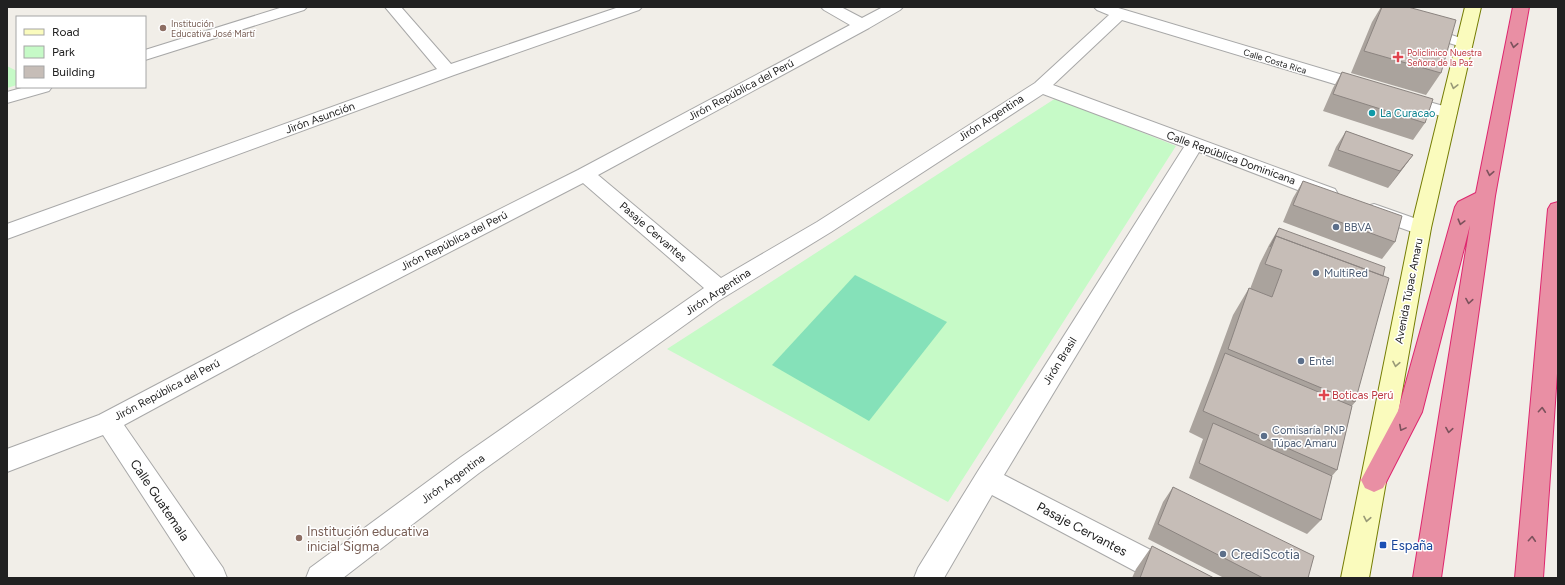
<svg xmlns="http://www.w3.org/2000/svg" width="1565" height="585" font-family="Figtree,sans-serif">
	<style>
		.park { fill: #c6fac7 }
		.pitch { fill: #85e1b9 }
		.lines { fill: none; stroke-linecap: round; stroke-linejoin: round }
		.lane-casing { stroke: #a8a8a8; stroke-width: 2 }
		.street-casing { stroke: #a8a8a8; stroke-width: 2 }
		.secondary-casing { stroke: #757d04; stroke-width: 2 }
		.highway-casing { stroke: #de266e; stroke-width: 2 }
		.lane { fill: #fff; fill-rule: evenodd }
		.street { fill: #fff; fill-rule: evenodd }
		.secondary { fill: #fafbbd; fill-rule: evenodd }
		.highway { fill: #e98fa4; fill-rule: evenodd }
		.wall { fill: #aaa39d }
		.shaded-wall { fill: #8b8480 }
		.building { fill: #c6bdb7; stroke: #8b8480 }
		.oneway { stroke: #7b525c }
		.oneway2 { stroke: #989977 }
		.education-dot { fill: #8d6e63; stroke: #fff; stroke-width: 1.5 }
		.health-dot { fill: #e0444e; stroke: #fff; stroke-width: 1.5 }
		.culture-dot { fill: #0f9aa8; stroke: #fff; stroke-width: 1.5 }
		.service-dot { fill: #5c6f8a; stroke: #fff; stroke-width: 1.5 }
		.transit-dot { fill: #1a4fb4; stroke: #fff; stroke-width: 1.5 }
		.labels { text-anchor: middle; dominant-baseline: central; stroke-width: 3; stroke-linejoin: round; paint-order: stroke }
		.far-education-label { font-size: 9px; fill: #785e54; stroke: #fff; text-anchor: start }
		.far-health-label { font-size: 9px; fill: #be3a42; stroke: #fff; text-anchor: start }
		.far-street-label { font-size: 9px; fill: #212121; stroke: #fff }
		.street-label { font-size: 11px; fill: #212121; stroke: #fff }
		.culture-label { font-size: 11px; fill: #0d838f; stroke: #fff; text-anchor: start }
		.service-label { font-size: 11px; fill: #4e5e75; stroke: #fff; text-anchor: start }
		.health-label { font-size: 11px; fill: #be3a42; stroke: #fff; text-anchor: start }
		.near-street-label { font-size: 13px; fill: #212121; stroke: #fff }
		.near-education-label { font-size: 13px; fill: #785e54; stroke: #fff; text-anchor: start }
		.near-transit-label { font-size: 13px; fill: #164399; stroke: #fff; text-anchor: start }
		.near-service-label { font-size: 13px; fill: #4e5e75; stroke: #fff; text-anchor: start }
	</style>
	<rect width="100%" height="100%" fill="#f1eee8"/>
	<path class="park" d="M7,66L17,71V85L7,88Z
		M1056,98L1176,146L948,502L667,349Z"/>
	<path class="pitch" d="M855,275L947,322L869,421L772,365Z"/>
	<g class="lines">
		<defs>
			<path id="lane" d="M1394,7H1408V21L1470,41L1472,44L1470,47L1465,48L1398,27L1393,20Z"/>
			<path id="street" d="M283,7H307L304,10L145,60V50Z
				M385,7H401L451,64L619,7H642L639,10L454,75L7,239V224L437,69Z
				M821,7H841L862,18L883,7H903L900,10L869,28L598,175L721,278L817,222L1035,83L1109,15L1097,10L1094,7H1115L1373,84L1376,88L1373,92L1367,93L1361,92L1122,20L1053,85L1335,189L1338,194L1335,199L1328,201L1321,199L1199,152L1004,475L1186,568L1190,578H1148L992,495L944,578H914L918,568L978,471L1184,147L1043,94L831,232L718,301L479,473L343,578H306L310,568L461,457L704,288L583,183L307,326L124,425L223,568L227,578H196L103,435L7,472V449L99,415L291,314L578,170L850,25L824,10Z
				M25,87H52L49,91L7,103V92Z
				M1401,94L1454,109L1457,113L1454,117L1448,118L1395,103L1392,99L1395,95Z
				M1374,204L1428,223L1431,228L1428,233L1421,235L1367,216L1364,211L1367,206Z"/>
			<path id="secondary" d="M1465,7H1481L1431,228L1369,578H1341L1411,228Z"/>
			<path id="highway" d="M1513,7H1529L1495,196L1441,578H1413L1470,225L1422,412L1383,488L1374,492L1365,488L1361,480L1398,411L1455,207L1458,202L1476,193Z
				M1558,202V359L1543,578H1515L1548,209L1551,204Z"/>
		</defs>
		<use href="#lane" class="lane-casing"/>
		<use href="#street" class="street-casing"/>
		<use href="#secondary" class="secondary-casing"/>
		<use href="#highway" class="highway-casing"/>
		<use href="#lane" class="lane"/>
		<use href="#street" class="street"/>
		<use href="#secondary" class="secondary"/>
		<use href="#highway" class="highway"/>
	</g>
	<path class="wall" d="M1381,7H1408L1441,73L1426,95L1351,73L1372,22Z
		M1342,72L1425,123L1413,140L1323,111L1333,88Z
		M1346,131L1413,155L1401,171L1388,188L1328,166L1336,147Z
		M1303,181L1395,242L1382,259L1283,222L1293,198Z
		M1279,228L1355,402L1352,406L1337,470L1332,476L1321,520L1307,534L1189,478L1203,439L1189,432L1211,375L1233,315L1249,288L1250,289L1260,263L1269,245Z
		M1173,487L1308,578H1224L1148,539L1163,502Z
		M1152,546L1214,578H1132L1136,569Z"/>
	<path class="shaded-wall" d="M1413,155L1401,171L1388,188L1400,171Z"/>
	<path class="building" d="M1382,7H1408L1456,20L1441,73L1364,51Z
		M1342,72L1433,99L1425,123L1333,94Z
		M1346,131L1413,155L1400,171L1338,150Z
		M1303,181L1402,216L1395,242L1293,205Z
		M1279,228L1385,267L1383,276L1276,236L1270,247Z
		M1276,236L1389,278L1355,402L1228,349L1249,288L1272,297L1282,270L1265,264Z
		M1225,353L1352,406L1337,470L1203,411Z
		M1213,423L1332,476L1321,520L1199,463Z
		M1173,487L1314,556L1308,578H1263L1158,524Z
		M1152,546L1214,578H1140Z"/>
	<defs><path id="oneway-chevron" d="M-2-3.5L2.5 0L-2 3.5" fill="none" stroke-width="1.6" stroke-linecap="round" stroke-linejoin="round"/></defs>
	<g class="oneway">
		<use href="#oneway-chevron" transform="translate(1514 45) rotate(101)"/>
		<use href="#oneway-chevron" transform="translate(1490 173) rotate(101)"/>
		<use href="#oneway-chevron" transform="translate(1461 222) rotate(105)"/>
		<use href="#oneway-chevron" transform="translate(1469 301) rotate(99)"/>
		<use href="#oneway-chevron" transform="translate(1542 410) rotate(-86)"/>
		<use href="#oneway-chevron" transform="translate(1402 428) rotate(118)"/>
		<use href="#oneway-chevron" transform="translate(1449 430) rotate(99)"/>
		<use href="#oneway-chevron" transform="translate(1532 539) rotate(-86)"/>
	</g>
	<g class="oneway2">
		<use href="#oneway-chevron" transform="translate(1454 86) rotate(104)"/>
		<use href="#oneway-chevron" transform="translate(1396 364) rotate(101)"/>
		<use href="#oneway-chevron" transform="translate(1367 519) rotate(101)"/>
	</g>
	<g class="education-dot">
		<circle cx="163" cy="28" r="4"/>
		<circle cx="299" cy="538" r="4"/>
	</g>
	<g class="health-dot">
		<path d="M1396 51h4v4h4v4h-4v4h-4v-4h-4v-4h4z"/>
		<path d="M1322 389h4v4h4v4h-4v4h-4v-4h-4v-4h4z"/>
	</g>
	<circle class="culture-dot" cx="1372" cy="113" r="4"/>
	<g class="service-dot">
		<circle cx="1336" cy="227" r="4"/>
		<circle cx="1316" cy="273" r="4"/>
		<circle cx="1301" cy="361" r="4"/>
		<circle cx="1264" cy="436" r="4"/>
		<circle cx="1223" cy="554" r="4"/>
	</g>
	<rect class="transit-dot" x="1379" y="541" width="8" height="8" rx="2"/>
	<g class="labels">
		<g class="far-education-label">
			<text x="171" y="23">Institución<tspan x="171" dy="10">Educativa José Martí</tspan></text>
		</g>
		<g class="far-health-label">
			<text x="1407" y="52">Policlinico Nuestra<tspan x="1407" dy="10">Señora de la Paz</tspan></text>
		</g>
		<g class="far-street-label">
			<text transform="translate(1275 61) rotate(17)">Calle Costa Rica</text>
		</g>
		<g class="street-label">
			<text transform="translate(741 90) rotate(-28)">Jirón República del Perú</text>
			<text transform="translate(320 118) rotate(-20)">Jirón Asunción</text>
			<text transform="translate(991 118) rotate(-33)">Jirón Argentina</text>
			<text transform="translate(1231 158) rotate(20)">Calle República Dominicana</text>
			<text transform="translate(653 232) rotate(41)">Pasaje Cervantes</text>
			<text transform="translate(454 241) rotate(-27)">Jirón República del Perú</text>
			<text transform="translate(1409 291) rotate(-79)">Avenida Túpac Amaru</text>
			<text transform="translate(718 292) rotate(-33)">Jirón Argentina</text>
			<text transform="translate(1060 361) rotate(-58)">Jirón Brasil</text>
			<text transform="translate(167 390) rotate(-28)">Jirón República del Perú</text>
			<text transform="translate(453 479) rotate(-36)">Jirón Argentina</text>
		</g>
		<g class="culture-label">
			<text x="1380" y="113">La Curacao</text>
		</g>
		<g class="service-label">
			<text x="1344" y="227">BBVA</text>
			<text x="1324" y="273">MultiRed</text>
			<text x="1309" y="361">Entel</text>
			<text x="1272" y="430">Comisaría PNP<tspan x="1272" dy="13">Túpac Amaru</tspan></text>
		</g>
		<g class="health-label">
			<text x="1332" y="395">Boticas Perú</text>
		</g>
		<g class="near-street-label">
			<text transform="translate(160 500) rotate(56)">Calle Guatemala</text>
			<text transform="translate(1082 529) rotate(28)">Pasaje Cervantes</text>
		</g>
		<g class="near-education-label">
			<text x="307" y="531">Institución educativa<tspan x="307" dy="15">inicial Sigma</tspan></text>
		</g>
		<g class="near-transit-label">
			<text x="1391" y="545">España</text>
		</g>
		<g class="near-service-label">
			<text x="1231" y="554">CrediScotia</text>
		</g>
	</g>
	<rect width="1565" height="585" fill="none" stroke="#212121" stroke-width="16"/>
	<rect x="16" y="16" width="130" height="72" fill="#ffffff" stroke="#a6a6a6"/>
	<rect x="24" y="29" width="20" height="6" fill="#fafbbd" stroke="#a6a6a6"/>
	<text x="52" y="36" font-size="12" fill="#212121">Road</text>
	<rect x="24" y="46" width="20" height="12" fill="#c6fac7" stroke="#a6a6a6"/>
	<text x="52" y="56" font-size="12" fill="#212121">Park</text>
	<rect x="24" y="66" width="20" height="12" fill="#c6bdb7" stroke="#a6a6a6"/>
	<text x="52" y="76" font-size="12" fill="#212121">Building</text>
</svg>
